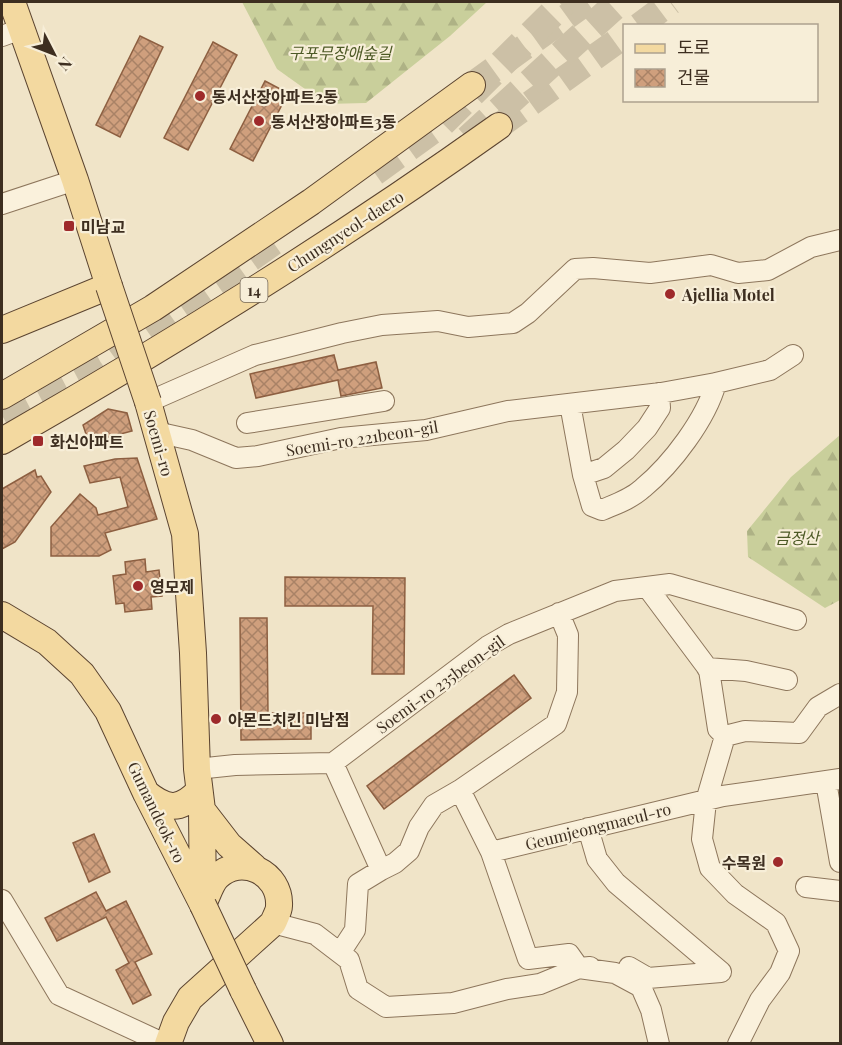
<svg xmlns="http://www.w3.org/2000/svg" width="842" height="1045" font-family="'Playfair Display','Noto Sans KR',serif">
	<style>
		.forest { fill: url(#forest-firs) }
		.building { fill: url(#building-cross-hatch); stroke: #8d5f41; stroke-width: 1.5 }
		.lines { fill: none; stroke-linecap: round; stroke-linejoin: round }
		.major-tunnel { stroke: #ccc0a6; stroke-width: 26; stroke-dasharray: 26 13; stroke-linecap: butt }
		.highway-tunnel { stroke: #ccc0a6; stroke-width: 28; stroke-dasharray: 28 14; stroke-linecap: butt }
		.minor-casing { stroke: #8d765c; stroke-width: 22 }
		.major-casing { stroke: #5b4430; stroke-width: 28 }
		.minor { stroke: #faf1dc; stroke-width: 20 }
		.major { stroke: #f3d9a0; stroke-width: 26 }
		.major-bridge-casing { stroke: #5b4430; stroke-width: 28; stroke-linecap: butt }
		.major-bridge { stroke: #f3d9a0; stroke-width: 26 }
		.poi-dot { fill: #9e2a2b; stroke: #f7eed8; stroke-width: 2 }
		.labels { text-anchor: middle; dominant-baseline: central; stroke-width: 4.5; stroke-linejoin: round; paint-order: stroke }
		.shield { fill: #f7eed8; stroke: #756857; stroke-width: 1.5 }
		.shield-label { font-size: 15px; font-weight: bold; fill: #3d2e20 }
		.park-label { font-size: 16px; font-style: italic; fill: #4d5a26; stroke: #f7eed8 }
		.poi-label { font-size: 16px; font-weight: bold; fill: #3d2e20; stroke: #f7eed8; text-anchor: start }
		.street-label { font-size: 16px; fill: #3d2e20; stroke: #f7eed8 }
	</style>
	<defs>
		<pattern id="forest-firs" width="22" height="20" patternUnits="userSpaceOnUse" patternTransform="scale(1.5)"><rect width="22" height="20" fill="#c9cf9b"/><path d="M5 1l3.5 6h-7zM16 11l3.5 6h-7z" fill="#aeb285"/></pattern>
		<pattern id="building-cross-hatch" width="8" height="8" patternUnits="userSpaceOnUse" patternTransform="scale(1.5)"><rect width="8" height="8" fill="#cf9f7d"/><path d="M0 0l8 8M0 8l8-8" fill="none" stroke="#a98266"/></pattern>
	</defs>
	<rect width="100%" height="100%" fill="#f0e4c8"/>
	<path class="forest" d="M242,2H487L450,36L366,103L326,104L277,69Z
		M840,435V600L825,608L748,557L747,531L791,477Z"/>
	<path class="building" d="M140,36L163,47L120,137L96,125Z
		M213,42L237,55L188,150L164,138Z
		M265,81L288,93L253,161L230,149Z
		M334,355L338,370L376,362L382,388L341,396L338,380L256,398L250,374Z
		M108,409L127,413L132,431L109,437H87L83,425Z
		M137,458L157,519L105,533L111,550L99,556H51V527L80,494L96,508L98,515L128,507L120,477L90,483L84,466L115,459Z
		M35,470L37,477L41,476L51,492L15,542L2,549V489Z
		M145,559L146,572L159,570L162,596L151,597L152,609L125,612L124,603L116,604L113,576L126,574L125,562Z
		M285,577L405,578L404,674H372L373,606H285Z
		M240,618H267L268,713H311V739L241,740Z
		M514,675L531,698L384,809L367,786Z
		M94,834L110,872L89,882L73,843Z
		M96,892L106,911L126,901L152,954L135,962L151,995L133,1004L116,970L129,963L106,917L57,941L45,918Z"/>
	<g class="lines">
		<path class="major-tunnel" d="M639,26L671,2
			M472,85L587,2
			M499,126L624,36"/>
		<path class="highway-tunnel" d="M468,139L619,2
			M374,172L441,124L564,2
			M2,415L101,363L284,234"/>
		<defs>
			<path id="minor" d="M2,36L21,29
				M2,204L75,180
				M148,402L255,355L342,333L382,325L438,321L468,327L513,323L528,313L575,269L593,268L650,273L711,265L738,273L768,270L811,247L840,240
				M570,404L583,475L592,506L602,510C616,504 631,499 643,488C672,464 706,419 716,383
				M247,423L384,401
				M156,432L192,440L236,458L258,456L341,438L426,430L508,411L661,393L716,383L770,370L793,355
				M583,475L604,468L626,450L647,428L660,408L659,393
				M647,587L709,670L718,729L725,736
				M707,668L746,671L787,680
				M333,763L381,870
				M197,769L235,765L333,763L488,646L509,634L615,591L670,584L796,620
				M826,782L840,862
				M460,790L491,852L528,959L569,954L579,968L590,967
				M588,828L597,859L616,883L721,972
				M491,852L723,796L840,779
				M806,887L840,891
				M2,900L59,995L165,1044
				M273,923L315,934L349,960L358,989L386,1007L453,1003L507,989L540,984L579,968L615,973L641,987L651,1010L659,1044
				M340,953L355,930L358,884L381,870L395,863L409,851L419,827L434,805L460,790L556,724L567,692L568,635L559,613
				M629,967L648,978L721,972
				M738,1044L760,1000L780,973L789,951L776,923L735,894L710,868L702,839L706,801L725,736L745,731L799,733L818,707L840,694"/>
			<path id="major" d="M2,330L109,286L75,180L12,2
				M2,396L153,308L311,202L472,85
				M148,402L185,534L193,653L197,769L202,810L203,905
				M2,441C172,344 339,240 499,126
				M2,615L47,642L82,674L108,711L146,793L202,903
				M146,793C167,810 180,811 199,791
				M202,810L229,845L254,867
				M243,990L270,1044
				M168,1044L176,1022L190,998L273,923C275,918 279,911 279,906C281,873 241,853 217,877C211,883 208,894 204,902"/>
		</defs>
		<use href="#minor" class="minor-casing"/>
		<use href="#major" class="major-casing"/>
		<use href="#minor" class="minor"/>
		<use href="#major" class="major"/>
		<defs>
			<path id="major-bridge" d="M109,286L148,402
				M203,905L243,990"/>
		</defs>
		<use href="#major-bridge" class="major-bridge-casing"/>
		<use href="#major-bridge" class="major-bridge"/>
	</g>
	<g class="poi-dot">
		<circle cx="200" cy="96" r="6"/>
		<circle cx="259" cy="121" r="6"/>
		<rect x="63" y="220" width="12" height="12" rx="3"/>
		<circle cx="670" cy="294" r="6"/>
		<rect x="32" y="435" width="12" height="12" rx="3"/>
		<circle cx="138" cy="586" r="6"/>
		<circle cx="216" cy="719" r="6"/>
		<circle cx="778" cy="862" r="6"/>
	</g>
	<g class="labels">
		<rect class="shield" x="240.5" y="278" width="27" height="24" rx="4.5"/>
		<g class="shield-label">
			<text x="254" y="290">14</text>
		</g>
		<g class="park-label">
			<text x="340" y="52">구포무장애숲길</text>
			<text x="797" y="537">금정산</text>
		</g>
		<g class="poi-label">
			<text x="212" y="96">동서산장아파트2동</text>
			<text x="271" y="121">동서산장아파트3동</text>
			<text x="81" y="226">미남교</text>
			<text x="682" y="294">Ajellia Motel</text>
			<text x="50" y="441">화신아파트</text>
			<text x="150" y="586">영모제</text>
			<text x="228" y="719">아몬드치킨 미남점</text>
			<text x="766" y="862" text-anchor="end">수목원</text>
		</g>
		<g class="street-label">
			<text transform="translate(345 231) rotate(-33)">Chungnyeol-daero</text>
			<text transform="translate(362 438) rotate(-9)">Soemi-ro 221beon-gil</text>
			<text transform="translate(159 443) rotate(74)">Soemi-ro</text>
			<text transform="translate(440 684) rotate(-36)">Soemi-ro 235beon-gil</text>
			<text transform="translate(157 812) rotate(64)">Gumandeok-ro</text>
			<text transform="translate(598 826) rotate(-14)">Geumjeongmaeul-ro</text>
		</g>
	</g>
	<rect width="842" height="1045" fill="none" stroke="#3d2e20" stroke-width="6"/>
	<rect x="623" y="24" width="195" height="78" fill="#f7eed8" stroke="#ada18e" stroke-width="1.5"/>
	<rect x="635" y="44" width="30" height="9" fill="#f3d9a0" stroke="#ada18e" stroke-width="1.5"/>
	<text x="677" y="54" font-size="18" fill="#3d2e20">도로</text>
	<rect x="635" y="69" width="30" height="18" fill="url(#building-cross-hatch)" stroke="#ada18e" stroke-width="1.5"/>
	<text x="677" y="84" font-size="18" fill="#3d2e20">건물</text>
	<g transform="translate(54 54) rotate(132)" stroke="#f7eed8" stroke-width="4.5" paint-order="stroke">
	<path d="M0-4.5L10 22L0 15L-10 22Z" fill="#3d2e20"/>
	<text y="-9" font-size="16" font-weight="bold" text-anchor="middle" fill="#3d2e20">N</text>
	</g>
</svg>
